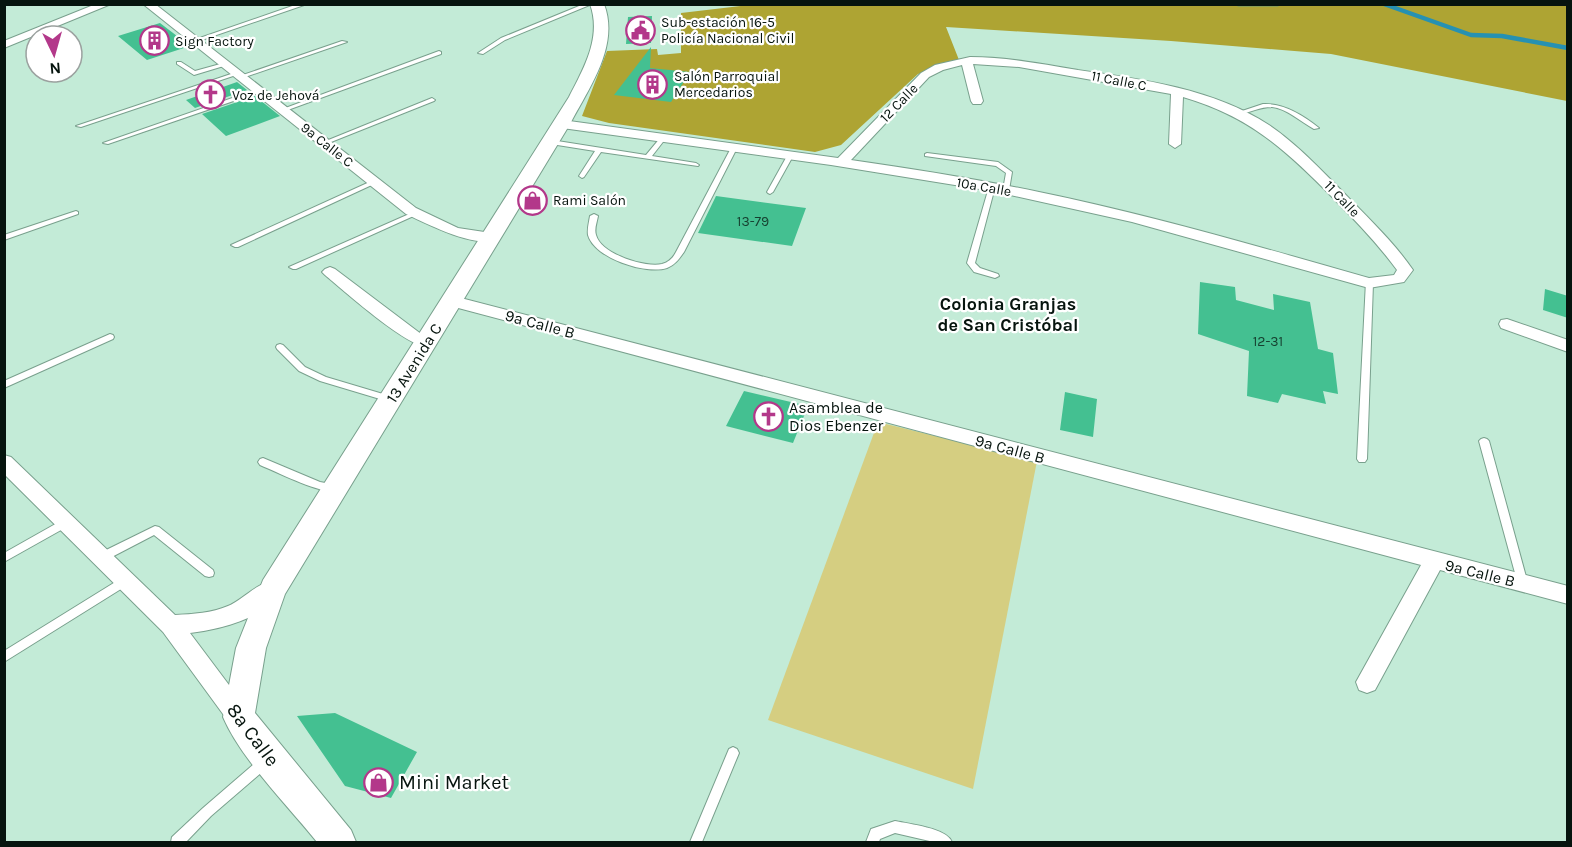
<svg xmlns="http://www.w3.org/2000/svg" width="1572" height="847" font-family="Karla,sans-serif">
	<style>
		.green { fill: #d5ce81 }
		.forest { fill: #aea433 }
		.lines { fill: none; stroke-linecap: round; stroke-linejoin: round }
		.stream { stroke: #2691b2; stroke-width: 4.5 }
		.building { fill: #44c091 }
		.service-casing { stroke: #79a08d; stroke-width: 2 }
		.minor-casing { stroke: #79a08d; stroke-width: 2 }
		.tertiary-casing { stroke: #79a08d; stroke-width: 2 }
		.service { fill: #fff; fill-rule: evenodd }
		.minor { fill: #fff; fill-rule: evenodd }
		.tertiary { fill: #fff; fill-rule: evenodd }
		.labels { text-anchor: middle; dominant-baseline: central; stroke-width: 4.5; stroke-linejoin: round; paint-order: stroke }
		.far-poi-label { font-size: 14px; fill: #06140e; stroke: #fff; text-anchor: start }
		.far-street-label { font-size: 14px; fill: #06140e; stroke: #fff }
		.number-label { font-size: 14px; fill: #163f2f }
		.street-label { font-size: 16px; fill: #06140e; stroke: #fff }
		.poi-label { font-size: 16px; fill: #06140e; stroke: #fff; text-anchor: start }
		.neighbourhood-label { font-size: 18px; font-weight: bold; fill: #06140e; stroke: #fff }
		.near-street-label { font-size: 20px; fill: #06140e; stroke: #fff }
		.near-poi-label { font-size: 20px; fill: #06140e; stroke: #fff; text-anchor: start }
	</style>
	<rect width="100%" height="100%" fill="#c3ebd7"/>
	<path class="green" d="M878,422L1037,461L973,789L768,720Z"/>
	<path class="forest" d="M749,5H1567V101L1331,54L1171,41L946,27L959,60L918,74L841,145L815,152L609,123L582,116L607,51L657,49L658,55L681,53V13Z"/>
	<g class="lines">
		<path class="stream" d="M1238,4H1278
			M1384,4L1471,35L1502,36L1568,48"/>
	</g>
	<path class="building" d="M652,16L651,43L626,44L628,17Z
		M160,23L190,46L147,60L118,36Z
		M651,47L650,68L690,72L671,102L614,95Z
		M237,82L247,90L195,108L186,100Z
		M255,96L280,116L226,136L202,114Z
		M716,196L806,208L792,246L698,233Z
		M1200,282L1235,287L1236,300L1274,310L1273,294L1310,302L1318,349L1333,353L1338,394L1323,391L1326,404L1282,394L1278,403L1247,396L1249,351L1198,334Z
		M1545,289L1568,296V318L1543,310Z
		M744,391L808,406L793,443L726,426Z
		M1065,392L1097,399L1093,437L1060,430Z
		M335,713L417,752L391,798L345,786L297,716Z"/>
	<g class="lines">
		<defs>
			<path id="service" d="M298,4H307L196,42L191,41Z
				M584,4H592L505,40L483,54L478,53L501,38Z
				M342,41L347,42L242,78L237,77Z
				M439,51L441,52V54L285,111L280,110Z
				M177,62H181L195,71L224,63L227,65L194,75L177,64Z
				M234,73L239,74L81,127L76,126Z
				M258,89L261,91L260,92L108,144L103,143Z
				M432,98L435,100L434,101L326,144L321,143Z
				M1263,104C1284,103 1303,115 1319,128L1314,129C1301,122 1286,108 1272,107C1260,107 1250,112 1239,115L1236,113Z
				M663,136L666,138L652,156L696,163L699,165L698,166L601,152L584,177L582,178L579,176L595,151L551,144L548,142L551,140L646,155L661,137Z
				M734,146L737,148L684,252C679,259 675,265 667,268C646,275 594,258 588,235C587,229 589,222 590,216L594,214L598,216C597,222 594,229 596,235C601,254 645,268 662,264C669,262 673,258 676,252L731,148Z
				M927,153L998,162L1012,172L1009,190L1006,192L1003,190L1006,173L996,166L925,156V154Z
				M790,154L793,156L773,192L770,194L768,193L767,192L787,156Z
				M374,180L377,182L376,183L238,247H235L231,245Z
				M992,185L995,187L975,263L980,268L998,274L999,276L995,278L974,272L967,263L989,187Z
				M76,211L78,212V214L4,240V235Z
				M416,211L420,213L418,214L296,269H293L289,267Z
				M1366,281H1369L1373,283L1367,459L1365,462H1359L1357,459Z
				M110,334L113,335L114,337L113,339L4,388V381Z
				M280,344L283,345L305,367L326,377L393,397L394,399L390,402L320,381L299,371L277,349L276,347L277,345Z
				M1484,438L1487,439L1489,441L1528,584L1527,587L1523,589L1519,587L1518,584L1479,441L1481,439Z
				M263,458L320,482L336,485L338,488L336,491C320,494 277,472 260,465L258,462L260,459Z
				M66,518L70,519L71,522L70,525L4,562V553Z
				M155,526L159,527L213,570L214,573L213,576L209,577L205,576L154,535L106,560L102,561L98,560L97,557L98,554Z
				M125,576L129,578L130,581L129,584L4,662V651Z
				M733,747L737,749L739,753L702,842H690L729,749Z
				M265,756L269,758L271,762L269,766L211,816L186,842H171L172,837L203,808L261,758Z
				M895,821C909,824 947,828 952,842H934L895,833L880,839L879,842H866L871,829Z"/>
			<path id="minor" d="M96,4H111L4,48V41Z
				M143,4H155L416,208L458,228L491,233L498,237C483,253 423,222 406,214Z
				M970,57C1007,57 1042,64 1078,70C1142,79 1214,89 1269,125C1297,144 1320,169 1343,192C1367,217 1393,241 1413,270L1404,282L1369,288L1132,222L992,191L831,165L562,128L556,124L562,120L838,158L921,73L935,65ZM973,64L1019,67L1171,94L1169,144L1175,148L1181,144L1183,97C1249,116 1286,150 1333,198C1356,221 1378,244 1397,270L1394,275L1369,278C1260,247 1151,215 1039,192C977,179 914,169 851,160L929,77L943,70L962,65L971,101L973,104H981L983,101Z
				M330,267L335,269L433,343L431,347C412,352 342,289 325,275L322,272L325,269Z
				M453,296L1568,586V604L1440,570L1375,690L1367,693L1359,690L1356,682L1421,565L447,305L445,301Z
				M1507,319L1568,340V352L1501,328L1499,324L1501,320Z
				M4,455L11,457L175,615C193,614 212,613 228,606C244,600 261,577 278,583L282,590C268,618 218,630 190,633L247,709L251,717L247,725L239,728L231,725L163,632L4,474Z"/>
			<path id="tertiary" d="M590,4H604C620,46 589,88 570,124L285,594L266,648L255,713L351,830L356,842H317C288,806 241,759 223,717L236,648L263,580L569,97C584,68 602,37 590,4Z"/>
		</defs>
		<use href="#service" class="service-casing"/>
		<use href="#minor" class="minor-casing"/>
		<use href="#tertiary" class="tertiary-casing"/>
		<use href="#service" class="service"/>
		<use href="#minor" class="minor"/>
		<use href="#tertiary" class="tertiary"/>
	</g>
	<defs>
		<symbol id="civic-ring" viewBox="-11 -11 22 22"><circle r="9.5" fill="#fff" stroke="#b3388a" stroke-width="1.5"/><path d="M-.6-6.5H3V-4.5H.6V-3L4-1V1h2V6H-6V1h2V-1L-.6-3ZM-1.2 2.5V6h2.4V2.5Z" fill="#b3388a"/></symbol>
		<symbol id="building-ring" viewBox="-11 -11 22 22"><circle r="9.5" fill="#fff" stroke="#b3388a" stroke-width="1.5"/><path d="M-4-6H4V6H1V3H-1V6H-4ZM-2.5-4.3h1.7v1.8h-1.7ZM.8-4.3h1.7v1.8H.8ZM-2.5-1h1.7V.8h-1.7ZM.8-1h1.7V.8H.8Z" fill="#b3388a"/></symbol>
		<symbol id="church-ring" viewBox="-11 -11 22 22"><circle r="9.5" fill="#fff" stroke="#b3388a" stroke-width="1.5"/><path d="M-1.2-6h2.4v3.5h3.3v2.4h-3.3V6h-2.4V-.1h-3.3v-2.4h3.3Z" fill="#b3388a"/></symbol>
		<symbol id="shop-ring" viewBox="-11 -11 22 22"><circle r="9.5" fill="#fff" stroke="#b3388a" stroke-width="1.5"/><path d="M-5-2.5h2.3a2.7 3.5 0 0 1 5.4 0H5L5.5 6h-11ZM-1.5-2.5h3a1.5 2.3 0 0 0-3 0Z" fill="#b3388a"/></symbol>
	</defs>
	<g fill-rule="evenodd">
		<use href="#civic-ring" x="624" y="14" width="33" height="33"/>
		<use href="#building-ring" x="138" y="24" width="33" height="33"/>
		<use href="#building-ring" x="636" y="68" width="33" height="33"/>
		<use href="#church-ring" x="194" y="78" width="33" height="33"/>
		<use href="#shop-ring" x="516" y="184" width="33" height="33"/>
		<use href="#church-ring" x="752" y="400" width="33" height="33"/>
		<use href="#shop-ring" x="362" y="766" width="33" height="33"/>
	</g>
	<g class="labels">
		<g class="far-poi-label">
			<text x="661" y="22">Sub-estación 16-5<tspan x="661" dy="16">Policía Nacional Civil</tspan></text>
			<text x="175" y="41">Sign Factory</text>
			<text x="674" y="76">Salón Parroquial<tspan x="674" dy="16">Mercedarios</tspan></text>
			<text x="232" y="95">Voz de Jehová</text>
			<text x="553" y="200">Rami Salón</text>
		</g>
		<g class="far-street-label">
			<text transform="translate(1119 81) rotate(11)">11 Calle C</text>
			<text transform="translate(899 103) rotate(-46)">12 Calle</text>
			<text transform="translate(327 145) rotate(38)">9a Calle C</text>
			<text transform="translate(984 187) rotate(10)">10a Calle</text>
			<text transform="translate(1342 199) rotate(46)">11 Calle</text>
		</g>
		<g class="number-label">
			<text x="753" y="221">13-79</text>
			<text x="1268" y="341">12-31</text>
		</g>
		<g class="street-label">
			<text transform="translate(540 324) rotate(15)">9a Calle B</text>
			<text transform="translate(414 363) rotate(-58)">13 Avenida C</text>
			<text transform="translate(1010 449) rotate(15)">9a Calle B</text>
			<text transform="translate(1480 573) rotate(14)">9a Calle B</text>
		</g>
		<g class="poi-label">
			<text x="789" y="407">Asamblea de<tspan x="789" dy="18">Dios Ebenzer</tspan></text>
		</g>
		<g class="neighbourhood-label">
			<text x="1008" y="304">Colonia Granjas<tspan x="1008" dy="21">de San Cristóbal</tspan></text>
		</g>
		<g class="near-street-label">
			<text transform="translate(253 735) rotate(53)">8a Calle</text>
		</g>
		<g class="near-poi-label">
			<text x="399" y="782">Mini Market</text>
		</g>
	</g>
	<rect width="1572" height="847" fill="none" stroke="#06140e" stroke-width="12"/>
	<g transform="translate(54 54) rotate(175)"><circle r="28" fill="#ffffff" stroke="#9ba19f" stroke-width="1.5"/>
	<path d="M0-4.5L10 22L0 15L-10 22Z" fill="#b3388a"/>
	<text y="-9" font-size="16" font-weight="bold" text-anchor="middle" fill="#06140e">N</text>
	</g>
</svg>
